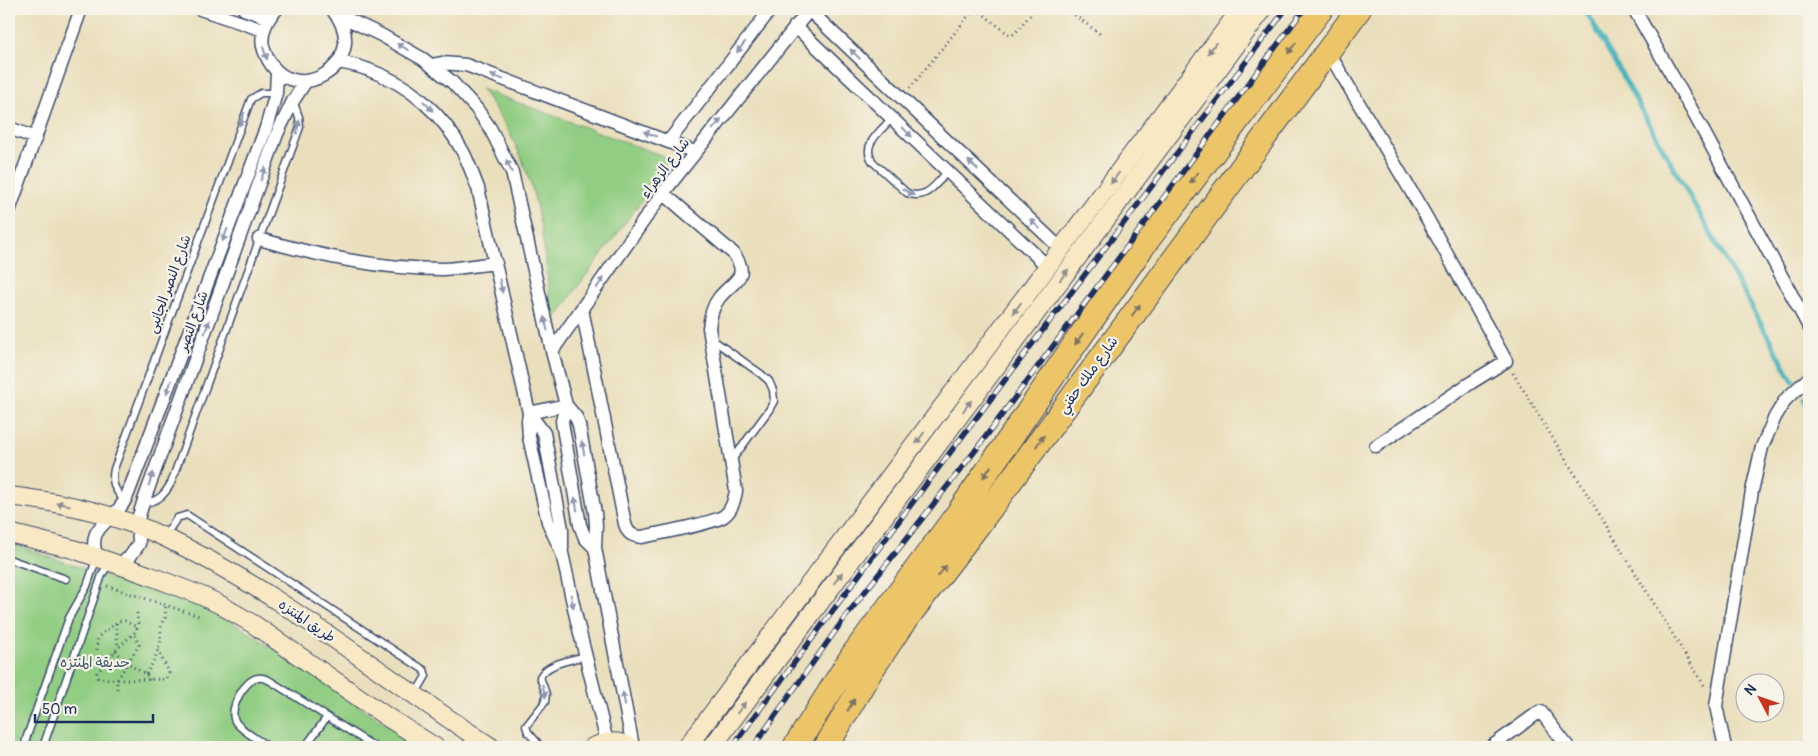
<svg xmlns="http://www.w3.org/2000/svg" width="1818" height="756" font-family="Pangolin,'Playpen Sans Arabic',sans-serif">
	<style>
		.green { fill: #91cd82; stroke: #567e70 }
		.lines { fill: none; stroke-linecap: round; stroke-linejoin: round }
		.stream { stroke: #44b4bb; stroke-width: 5 }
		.lane-casing { stroke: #3a496c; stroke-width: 9 }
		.street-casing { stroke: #3a496c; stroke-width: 15 }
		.secondary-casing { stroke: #3a496c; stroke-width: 20 }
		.highway-casing { stroke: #3a496c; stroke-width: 26 }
		.path { stroke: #3a496c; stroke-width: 3; stroke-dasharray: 1 4; stroke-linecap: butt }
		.lane { stroke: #fff; stroke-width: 6 }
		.street { stroke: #fff; stroke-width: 12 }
		.secondary { stroke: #f8e8c3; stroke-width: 18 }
		.highway { stroke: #edc569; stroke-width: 24 }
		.rail-casing { stroke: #1b2f5e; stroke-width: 5.5 }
		.rail { stroke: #f7f3e8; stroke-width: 4; stroke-dasharray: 11; stroke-linecap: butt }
		.oneway { fill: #8d97ae }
		.oneway2 { fill: #8a8c90 }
		.oneway3 { fill: #797263 }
		.labels { text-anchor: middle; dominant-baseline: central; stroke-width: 4.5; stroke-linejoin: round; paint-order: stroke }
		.street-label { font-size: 14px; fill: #1b2f5e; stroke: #f7f3e8 }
		.park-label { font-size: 14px; fill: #385667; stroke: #f7f3e8 }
	</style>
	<rect width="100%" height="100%" fill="#f7f3e8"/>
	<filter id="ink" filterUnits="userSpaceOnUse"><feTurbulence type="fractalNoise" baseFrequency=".02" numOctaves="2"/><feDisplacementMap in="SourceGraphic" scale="10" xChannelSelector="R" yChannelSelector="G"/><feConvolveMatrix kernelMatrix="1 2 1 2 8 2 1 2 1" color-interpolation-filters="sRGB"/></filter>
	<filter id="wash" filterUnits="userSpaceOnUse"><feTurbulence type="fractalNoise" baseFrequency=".0096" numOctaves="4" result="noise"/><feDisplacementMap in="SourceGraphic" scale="20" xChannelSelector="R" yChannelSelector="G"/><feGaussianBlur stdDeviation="1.12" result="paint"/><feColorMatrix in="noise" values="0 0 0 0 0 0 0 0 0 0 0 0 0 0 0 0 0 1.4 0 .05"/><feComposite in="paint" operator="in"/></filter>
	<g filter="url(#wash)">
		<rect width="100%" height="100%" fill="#eadfbc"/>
		<path class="green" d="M481,89L663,156L666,163L662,173L576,289L552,325C546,262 542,195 512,138C504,121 492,105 481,89Z
			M9,543L108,577L215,610L421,747H9Z"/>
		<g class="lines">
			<path class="stream" d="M1585,9L1793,381
				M1804,399L1809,408"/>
		</g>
	</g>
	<g filter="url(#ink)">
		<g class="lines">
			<defs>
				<path id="lane" d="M892,118C881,131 860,145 873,162L907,193C926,201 936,184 948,171
					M713,340L761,374L769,381L773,390L774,401L769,410L732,460
					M125,501C115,491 111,483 114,469L251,99L261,93H276
					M143,503C157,502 164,496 171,483L300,127L299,117L294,103
					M165,536L177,518L187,515L424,670L426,676L416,693
					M9,559L66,579
					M25,747L26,739L69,618L87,586L96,560
					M43,747L102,575L106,568L111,564
					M269,747C260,741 240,730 235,721C228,709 245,679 258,678C263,677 267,679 272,682L375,747
					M305,747L327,717
					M541,747L528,732L526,726L545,702L546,694L540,677C547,663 572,660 585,656"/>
				<path id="street" d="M200,9L263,30
					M244,9L269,18
					M277,9C266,19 259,36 264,50C287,116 376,64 334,12
					M1634,9L1693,112L1809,327
					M809,10L1061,249
					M335,13L381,35L423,59L452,82L476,108L490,128L512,172L552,351L566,405L576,417L579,425L595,513L596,525L595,548L633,747
					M795,26L1048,267
					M1327,50L1424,213L1506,361L1472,382L1376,446
					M339,62C349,64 359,66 369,70C409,84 443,114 463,152C469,163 473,176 478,188L529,413L528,421L529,437L548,522L562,553L576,617L607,742
					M432,65L443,63L466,65L695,152
					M9,128L36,138
					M669,141L771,9
					M9,211L81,9
					M259,239C319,256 380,269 443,269C460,268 478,265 496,263
					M582,309L625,524C628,534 632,536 642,537C659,533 712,524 724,516C732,510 734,501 736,491L709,328C710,317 712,307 719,298C732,281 752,278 733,253L663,193
					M552,351L663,193L810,9
					M566,405L562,421L563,428L580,525L585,538L595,548
					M529,413L544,433L562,529V549
					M529,413L566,405
					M97,558C88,532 101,527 117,511C122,506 126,499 129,491L266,128L276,93L277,72
					M113,563L121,562L129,558L139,544L138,519L143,503L277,134L293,101L306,81
					M1491,747L1539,712H1541L1568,747
					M1725,747L1716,706L1752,491L1762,447L1775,417L1786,399L1809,378"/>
				<path id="secondary" d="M9,496C62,502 117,514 166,538C282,593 383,677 491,747
					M9,533L73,549L148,575L202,596L219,604L253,624L387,717L435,747
					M593,747C606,741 618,740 631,747
					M687,747L1241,9
					M712,747L1263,9"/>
				<path id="highway" d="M795,747L853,655L959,512L1140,250L1321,9
					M826,747L868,675L900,627L978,525L1359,9"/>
			</defs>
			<use href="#lane" class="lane-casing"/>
			<use href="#street" class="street-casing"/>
			<use href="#secondary" class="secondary-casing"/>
			<use href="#highway" class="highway-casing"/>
			<path class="path" d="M977,9L1008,34L1012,35L1016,32L1035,9
				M1067,9L1101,35
				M910,88L974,9
				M1513,373L1705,687
				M107,586L199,616
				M137,613L138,624L136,631L118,648L97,673L98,678L122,680L166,679L169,673L158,650
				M116,623L118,648
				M97,650V640L99,636L119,621H125L137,627
				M115,651L133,667L146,674L150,680
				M146,674C152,665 157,655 160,644C162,636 159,624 165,618L166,604
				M117,689V680L139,645L134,634"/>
			<use href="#lane" class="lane"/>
			<use href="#street" class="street"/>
			<use href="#secondary" class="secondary"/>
			<use href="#highway" class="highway"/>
			<defs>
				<path id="rail" d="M732,747L927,483L1286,9
					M753,747L846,616L975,451L1304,9"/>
			</defs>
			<use href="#rail" class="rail-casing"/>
			<use href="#rail" class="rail"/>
		</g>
		<defs><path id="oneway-solid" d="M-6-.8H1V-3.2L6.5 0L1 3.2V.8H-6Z" transform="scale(1.25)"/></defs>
		<g class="oneway">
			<use href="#oneway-solid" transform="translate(403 47) rotate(-150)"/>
			<use href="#oneway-solid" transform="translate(741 47) rotate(128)"/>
			<use href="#oneway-solid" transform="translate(265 53) rotate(71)"/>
			<use href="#oneway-solid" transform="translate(855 54) rotate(-136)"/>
			<use href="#oneway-solid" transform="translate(497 77) rotate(-160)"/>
			<use href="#oneway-solid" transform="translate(428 106) rotate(45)"/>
			<use href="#oneway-solid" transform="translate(242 119) rotate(110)"/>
			<use href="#oneway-solid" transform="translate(717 124) rotate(-51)"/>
			<use href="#oneway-solid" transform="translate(298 127) rotate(-80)"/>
			<use href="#oneway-solid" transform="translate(907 132) rotate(44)"/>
			<use href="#oneway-solid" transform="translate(650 134) rotate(-160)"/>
			<use href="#oneway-solid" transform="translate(973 165) rotate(-137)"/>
			<use href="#oneway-solid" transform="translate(509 166) rotate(-113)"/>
			<use href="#oneway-solid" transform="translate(263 174) rotate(-70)"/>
			<use href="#oneway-solid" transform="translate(908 192) rotate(30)"/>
			<use href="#oneway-solid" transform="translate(1035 224) rotate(-137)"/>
			<use href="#oneway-solid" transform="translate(225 235) rotate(111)"/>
			<use href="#oneway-solid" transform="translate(600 283) rotate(-55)"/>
			<use href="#oneway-solid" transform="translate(501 286) rotate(78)"/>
			<use href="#oneway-solid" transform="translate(546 324) rotate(-102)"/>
			<use href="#oneway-solid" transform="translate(207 327) rotate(-70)"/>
			<use href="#oneway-solid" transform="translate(169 387) rotate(110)"/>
			<use href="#oneway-solid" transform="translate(583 448) rotate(-101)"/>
			<use href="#oneway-solid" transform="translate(151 479) rotate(-70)"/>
			<use href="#oneway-solid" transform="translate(576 504) rotate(-100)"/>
			<use href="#oneway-solid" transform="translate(572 601) rotate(78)"/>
			<use href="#oneway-solid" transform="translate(544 691) rotate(76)"/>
			<use href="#oneway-solid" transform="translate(624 699) rotate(-101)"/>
		</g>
		<g class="oneway2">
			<use href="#oneway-solid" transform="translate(1212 48) rotate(127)"/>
			<use href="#oneway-solid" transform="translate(1115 178) rotate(127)"/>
			<use href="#oneway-solid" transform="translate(1064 275) rotate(-53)"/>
			<use href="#oneway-solid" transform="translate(1017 308) rotate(127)"/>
			<use href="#oneway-solid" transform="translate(967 406) rotate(-53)"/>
			<use href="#oneway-solid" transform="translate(920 438) rotate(127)"/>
			<use href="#oneway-solid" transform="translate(63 504) rotate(-168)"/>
			<use href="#oneway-solid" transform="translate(838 578) rotate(-53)"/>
			<use href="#oneway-solid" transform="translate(741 708) rotate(-53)"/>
		</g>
		<g class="oneway3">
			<use href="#oneway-solid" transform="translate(1292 48) rotate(127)"/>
			<use href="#oneway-solid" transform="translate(1194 178) rotate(127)"/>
			<use href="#oneway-solid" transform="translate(1136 310) rotate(-54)"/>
			<use href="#oneway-solid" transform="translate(1079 339) rotate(125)"/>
			<use href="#oneway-solid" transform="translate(1040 441) rotate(-54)"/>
			<use href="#oneway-solid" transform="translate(987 472) rotate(125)"/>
			<use href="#oneway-solid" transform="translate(942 571) rotate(-53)"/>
			<use href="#oneway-solid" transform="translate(851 705) rotate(-59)"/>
		</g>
	</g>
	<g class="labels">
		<g class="street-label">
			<text transform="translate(665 168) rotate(-53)">شارع الزهراء</text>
			<text transform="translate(169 284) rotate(-70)">شارع النصر الجانبى</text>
			<text transform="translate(193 321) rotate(-70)">شارع النصر</text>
			<text transform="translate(1088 375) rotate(-54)">شارع ملك حفني</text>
			<text transform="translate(307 621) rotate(34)">طريق المنتزه</text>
		</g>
		<g class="park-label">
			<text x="95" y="662">حديقة المنتزه</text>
		</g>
	</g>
	<rect width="1818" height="756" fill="none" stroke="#f7f3e8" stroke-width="30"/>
	<g transform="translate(1760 698) rotate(311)"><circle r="24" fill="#f7f3e8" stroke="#9fa5b1"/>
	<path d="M0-4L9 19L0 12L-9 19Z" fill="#c8321e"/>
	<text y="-8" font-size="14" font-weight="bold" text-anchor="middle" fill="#1b2f5e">N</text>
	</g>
	<path d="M35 714v8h118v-8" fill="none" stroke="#1b2f5e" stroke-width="2.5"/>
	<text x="42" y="714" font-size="15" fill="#1b2f5e" stroke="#f7f3e8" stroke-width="4" paint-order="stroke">50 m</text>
</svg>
